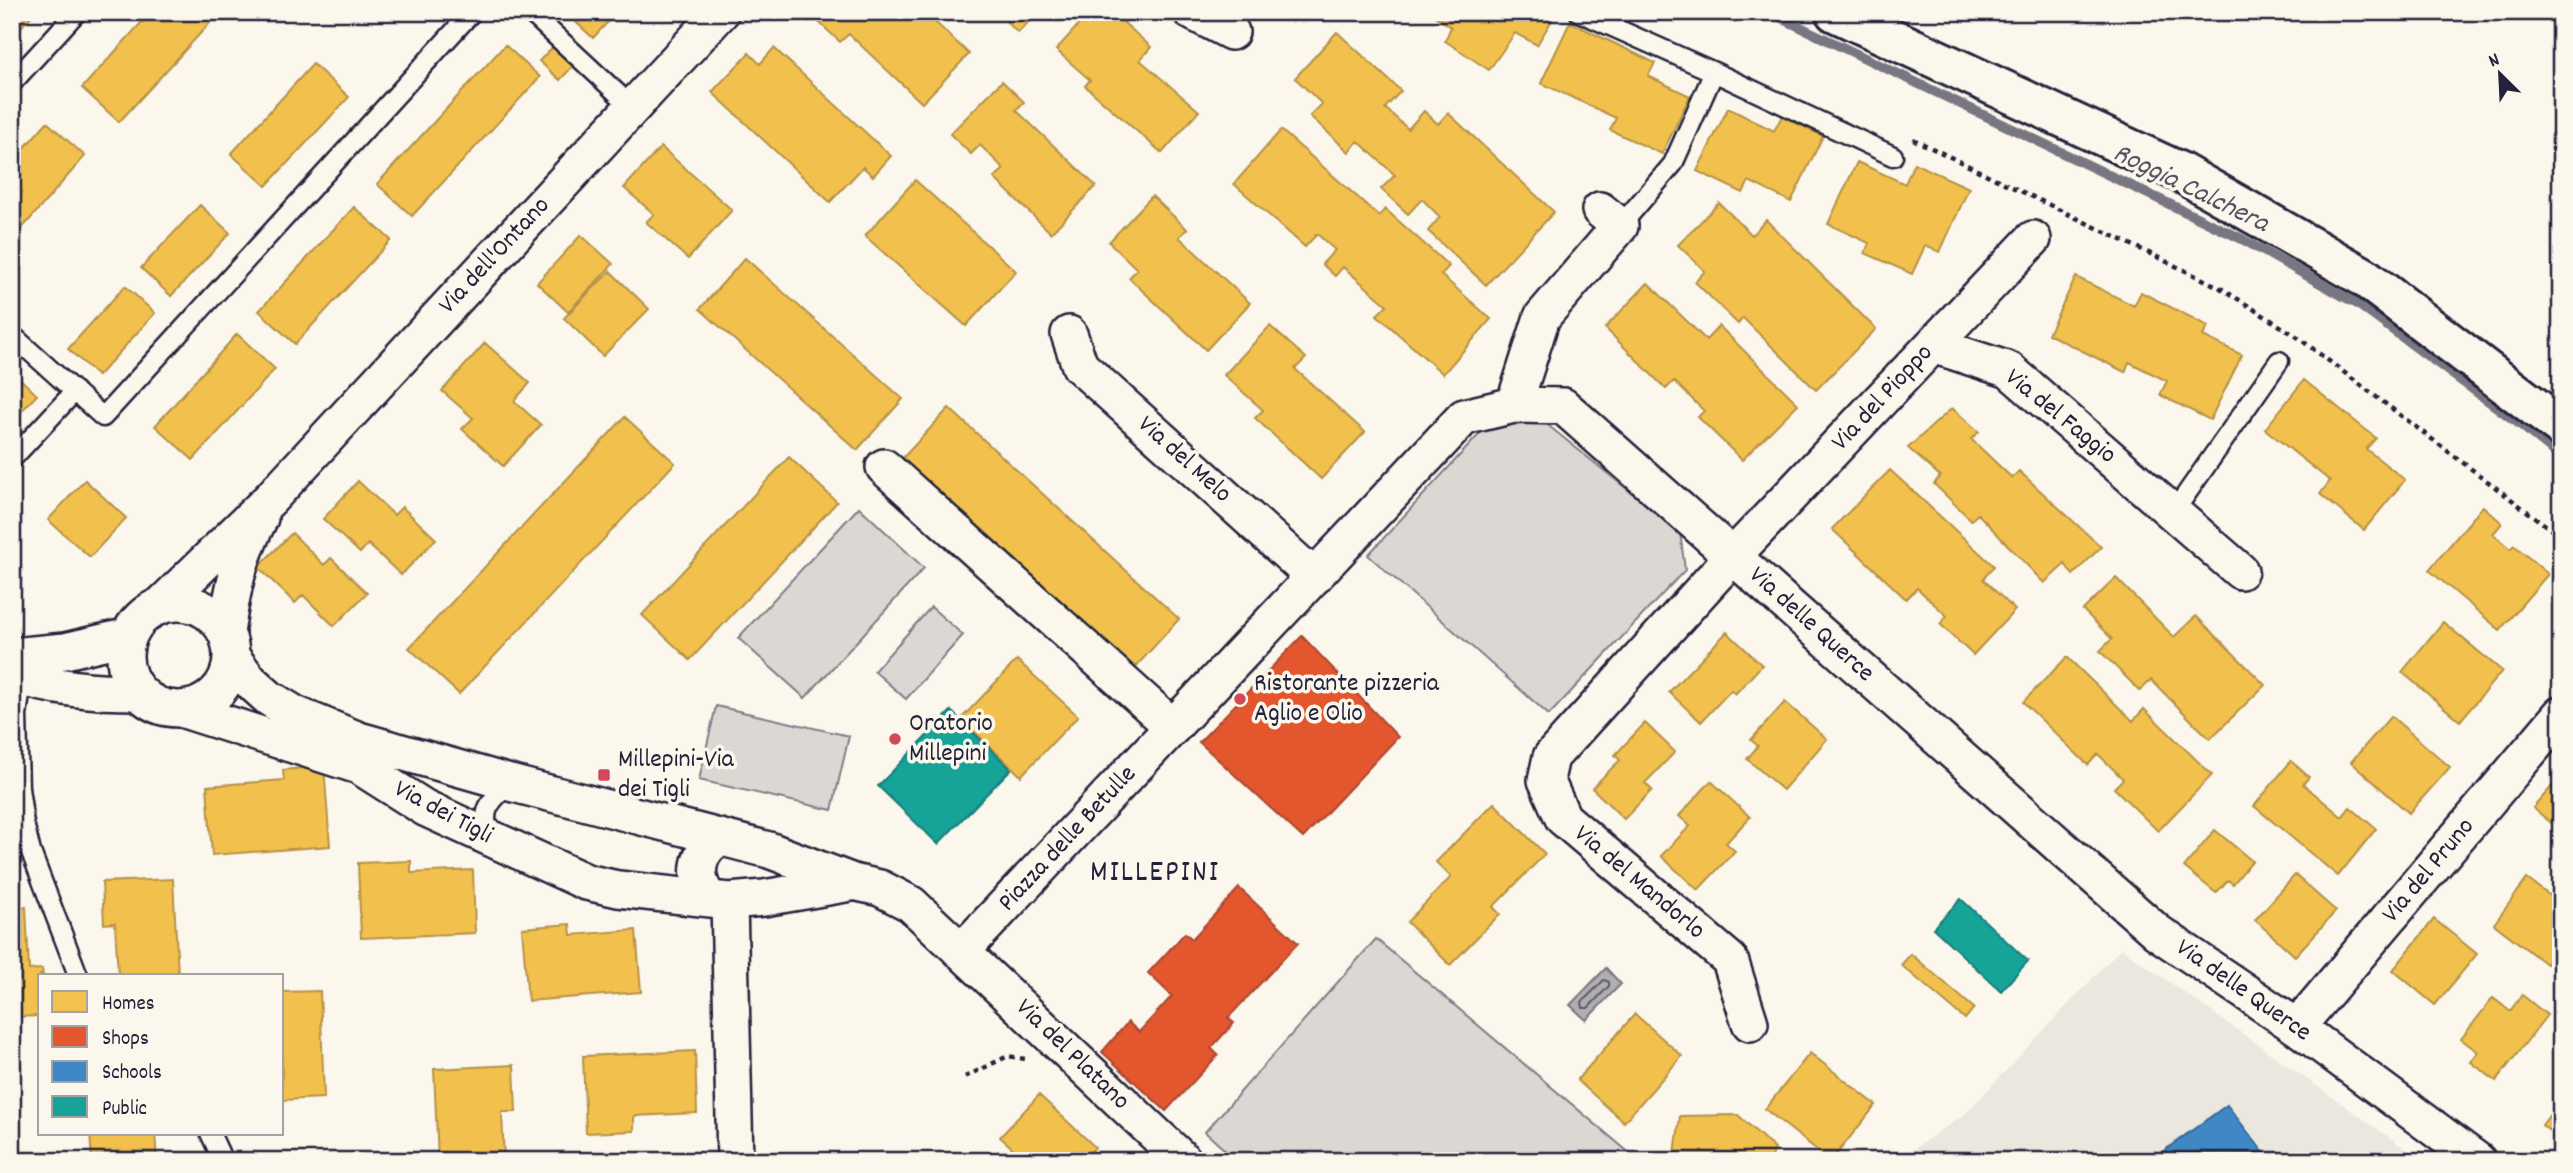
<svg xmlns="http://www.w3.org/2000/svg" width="2573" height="1173" font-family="Dekko,sans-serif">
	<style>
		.built { fill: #ebe7df }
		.green { fill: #dbd8d3; stroke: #7e7d87; stroke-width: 2 }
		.water { fill: #b1aeb0; stroke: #787681; stroke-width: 2 }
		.homes { fill: #f2c14e; stroke: #b49148; stroke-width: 2 }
		.shops { fill: #e4572e; stroke: #aa4732; stroke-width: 2 }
		.schools { fill: #3f88c5; stroke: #36699c; stroke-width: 2 }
		.public { fill: #17a398; stroke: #1a7c7c; stroke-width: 2 }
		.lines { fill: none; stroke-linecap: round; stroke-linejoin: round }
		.shore { stroke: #5b5a6a; stroke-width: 2 }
		.stream { stroke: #787681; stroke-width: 10 }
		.service-casing { stroke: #22223b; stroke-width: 23 }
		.minor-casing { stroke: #22223b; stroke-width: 40 }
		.tertiary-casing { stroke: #22223b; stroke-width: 44 }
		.path { stroke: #22223b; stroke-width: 4.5; stroke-dasharray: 5 5; stroke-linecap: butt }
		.service { stroke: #fbf7ec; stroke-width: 18 }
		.minor { stroke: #fbf7ec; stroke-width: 35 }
		.tertiary { stroke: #fbf7ec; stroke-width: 38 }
		.poi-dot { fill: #d1495b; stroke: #fbf7ec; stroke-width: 2.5 }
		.labels { text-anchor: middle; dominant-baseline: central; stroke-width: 7; stroke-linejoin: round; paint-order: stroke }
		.street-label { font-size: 26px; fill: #22223b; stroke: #fbf7ec }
		.poi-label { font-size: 26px; fill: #22223b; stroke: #fbf7ec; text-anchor: start }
		.water-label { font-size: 28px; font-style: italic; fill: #545364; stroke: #fbf7ec }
		.quarter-label { font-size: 30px; letter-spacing: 2px; fill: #22223b; stroke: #fbf7ec }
	</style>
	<rect width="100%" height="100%" fill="#fbf7ec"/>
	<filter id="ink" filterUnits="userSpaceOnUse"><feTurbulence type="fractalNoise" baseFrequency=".0143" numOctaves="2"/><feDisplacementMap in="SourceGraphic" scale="14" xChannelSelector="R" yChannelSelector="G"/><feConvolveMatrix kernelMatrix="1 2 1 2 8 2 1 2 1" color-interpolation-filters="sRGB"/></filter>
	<g filter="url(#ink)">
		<path class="built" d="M2121,948L2423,1161H1896L1965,1114Z"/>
		<path class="green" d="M1539,418L1680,532L1685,570L1549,715L1368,555L1485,428Z
			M859,507L924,568L805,698L738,638Z
			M931,607L963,635L906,699L874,671Z
			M716,706L849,736L832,810L699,780Z
			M1376,939L1639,1161H1237L1205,1132Z"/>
		<path class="water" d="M1606,968L1621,984L1586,1020L1570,1005Z"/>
		<path class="homes" d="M12,12H35L12,37Z
			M151,12H220L119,122L82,88Z
			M565,12H617L593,38Z
			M808,12H942L934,21L969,54L922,103L849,34L840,42Z
			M997,12H1038L1018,33Z
			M1090,12H1112L1151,47L1140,60L1199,111L1162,153L1085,86L1090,80L1056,50Z
			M1429,12H1542L1552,20L1537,45L1515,33L1489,70L1445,41L1451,27Z
			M1570,22L1655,63L1648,76L1690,96L1662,154L1610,130L1616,118L1541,83Z
			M1337,32L1401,91L1385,108L1408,129L1424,111L1438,124L1448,113L1554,212L1486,285L1428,231L1440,217L1422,199L1408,214L1381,189L1395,175L1358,141L1349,152L1310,116L1322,104L1295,78Z
			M505,45L540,77L412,216L377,184Z
			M553,47L573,66L560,80L539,61Z
			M774,48L891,156L873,176L863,167L830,202L712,92L749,53L760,64Z
			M313,64L349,97L266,186L231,154Z
			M1002,81L1024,102L1016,110L1096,186L1051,233L994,178L1004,169L980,145L971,154L950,134Z
			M1728,108L1774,131L1782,116L1823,136L1791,202L1749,181L1743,193L1697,171Z
			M47,122L85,156L12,240V162Z
			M1281,130L1379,216L1385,209L1449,266L1441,275L1491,319L1443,374L1377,315L1387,305L1343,267L1335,276L1322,264L1335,250L1317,234L1305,247L1234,184Z
			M661,147L732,210L688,259L646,222L654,214L624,188Z
			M1857,162L1905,184L1914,163L1969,188L1940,252L1925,246L1912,274L1865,253L1869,243L1828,224Z
			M915,180L1016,271L966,326L865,236Z
			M1152,196L1187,229L1179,237L1250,303L1206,350L1129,278L1137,269L1109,242Z
			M1719,203L1752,235L1766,220L1876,329L1816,390L1743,318L1738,324L1695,282L1705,271L1678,245Z
			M200,205L230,233L171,296L141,268Z
			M354,207L391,240L295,344L259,311Z
			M581,235L613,264L568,312L537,283Z
			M745,258L903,399L857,450L700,309Z
			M610,271L649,309L603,356L564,318Z
			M2076,277L2134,306L2141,292L2208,326L2203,336L2242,355L2210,420L2160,395L2167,381L2129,362L2125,372L2048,334Z
			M1648,283L1706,340L1719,326L1798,404L1742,460L1698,417L1704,411L1674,381L1666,389L1605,328Z
			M125,286L155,313L98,376L68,349Z
			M1270,326L1306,358L1295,369L1365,432L1321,479L1255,418L1263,410L1224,375Z
			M237,334L275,369L193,460L155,426Z
			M485,343L530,383L514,401L541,425L503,466L462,429L473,418L442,391Z
			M12,371L37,395L12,421Z
			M2304,380L2376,438L2366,449L2405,480L2364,530L2320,494L2330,481L2265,429Z
			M949,408L1179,619L1131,672L900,461Z
			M1952,408L1979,432L1971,439L2012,478L2019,471L2101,547L2073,575L2065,564L2044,583L1978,514L1971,520L1934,484L1940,476L1908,448Z
			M625,417L675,463L459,694L409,648Z
			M789,457L837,502L690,660L642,615Z
			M1890,470L1994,566L1983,579L2015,610L1973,655L1940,624L1947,616L1917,588L1906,599L1832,529Z
			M85,480L126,518L90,557L48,520Z
			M358,481L394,515L402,507L436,539L401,575L368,544L360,553L323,519Z
			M2483,506L2502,523L2493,534L2510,549L2514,545L2548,574L2500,630L2429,570Z
			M292,533L324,565L331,558L367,593L334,626L303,595L295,603L258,567Z
			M2116,578L2174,637L2196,616L2265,685L2210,739L2151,680L2140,691L2100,651L2112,639L2083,610Z
			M2443,622L2502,671L2460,721L2402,672Z
			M1727,632L1762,665L1735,694L1731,690L1701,722L1669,692Z
			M2067,657L2133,721L2144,709L2212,775L2158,831L2114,788L2123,779L2098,754L2088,765L2023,702Z
			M1017,660L1078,716L1021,776L961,719Z
			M1785,702L1827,739L1783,790L1747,759L1758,746L1751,740Z
			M2391,716L2450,767L2409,813L2351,762Z
			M1645,723L1675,752L1645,783L1652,790L1624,819L1592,788L1620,760L1615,755Z
			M2291,761L2309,777L2303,784L2342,817L2350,807L2376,829L2338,876L2254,806Z
			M324,766L330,846L212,855L207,786L284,780L283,770Z
			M2561,776V831L2533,808Z
			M1711,781L1750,817L1726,843L1735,851L1698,890L1661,856L1690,826L1679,816Z
			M1494,803L1545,854L1493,907L1500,914L1450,965L1407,922L1451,877L1436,862Z
			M2215,830L2252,861L2233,884L2228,880L2216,893L2184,867Z
			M411,861V873L473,870L475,933L361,938L358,863Z
			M2295,875L2336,911L2295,956L2255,920Z
			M173,879L178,975H118L115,923L104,924L102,882Z
			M2527,879L2561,904V945L2546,964L2494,924Z
			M26,907L29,970L42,969L43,975H40V1016L12,1017V908Z
			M2434,919L2477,954L2435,1005L2393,970Z
			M570,924L571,935L636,930L641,992L528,1001L522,928Z
			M1911,954L1974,1008L1965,1019L1901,965Z
			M320,991L324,1098L282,1100V992Z
			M2522,995L2547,1015L2496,1081L2471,1062L2478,1052L2461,1039L2493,998L2510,1011Z
			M1635,1014L1682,1056L1624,1122L1577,1080Z
			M695,1051L697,1113L634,1116V1131L586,1133L583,1056Z
			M1810,1053L1876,1105L1831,1161L1765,1109Z
			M514,1065L516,1112H502L504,1161H438L434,1069Z
			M1039,1095L1095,1147L1083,1161H1027L1000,1137Z
			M2561,1100V1141L2542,1125Z
			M1738,1115L1775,1149L1770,1161H1674L1680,1116Z
			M90,1133H155L157,1161H92Z"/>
		<path class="shops" d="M1302,636L1398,737L1303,838L1199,742Z
			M1239,888L1298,943L1228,1018L1234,1023L1211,1048L1218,1055L1166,1111L1102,1052L1128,1022L1139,1032L1172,996L1148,973L1185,933L1192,939Z"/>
		<path class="schools" d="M2227,1105L2270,1161H2156L2154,1158Z"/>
		<path class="public" d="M951,711L1011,769L938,844L878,786Z
			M1961,899L2028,961L2001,991L1933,928Z"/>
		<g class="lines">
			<path class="shore" d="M1604,980L1609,982V986L1588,1008H1583L1582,1002Z"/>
			<path class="stream" d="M1769,12L2242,239L2359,305L2521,425L2561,458"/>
			<defs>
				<path id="service" d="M530,12L632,107
					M1579,12L1714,72
					M12,83L77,12
					M1620,226L1673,164L1714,72L1893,156
					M12,335L103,417L472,12
					M12,459L75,391
					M2173,513L2279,361
					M23,674L17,715L19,788L24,823L31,852L78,975
					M490,839C480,810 489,802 510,783
					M210,1133L223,1161"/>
				<path id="minor" d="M1192,12L1231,32
					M1069,334L1080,366L1314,577
					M1933,345L2009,370L2240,571
					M1514,405L1542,317L1620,226L1600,210
					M884,467L1173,727
					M125 656a53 53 0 1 1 106 0a53 53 0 1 1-106 0Z
					M159,607L270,499L721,12
					M226,633C233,586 238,560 260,518
					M12,656L65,651L129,636
					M231,656L250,681L269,698L295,714L359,740L510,783L769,850L853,882L880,888L911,904L1184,1161
					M12,674C53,689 96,692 139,692
					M181,709L359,766L425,808L586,882L618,889L729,901L764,898L851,883
					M709,899C692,876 696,852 720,837
					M729,901L735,1161
					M963,950L1464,417L1514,405L1563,406L2157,932L2297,1027L2478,1161
					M1750,1023L1730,960L1563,818L1546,780L1551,757L1733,556L2033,239
					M2297,1027L2561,714"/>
				<path id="tertiary" d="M1835,12L2180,172L2364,277L2561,427"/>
			</defs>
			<use href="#service" class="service-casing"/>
			<use href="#minor" class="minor-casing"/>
			<use href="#tertiary" class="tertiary-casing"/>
			<path class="path" d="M1913,139L2219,287L2296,336L2561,537
				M965,1077L1008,1056L1025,1059"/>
			<use href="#service" class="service"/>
			<use href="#minor" class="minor"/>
			<use href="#tertiary" class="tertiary"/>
		</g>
	</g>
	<g class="poi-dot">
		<circle cx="1240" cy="699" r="7"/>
		<circle cx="895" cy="739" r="7"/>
		<rect x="597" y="768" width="14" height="14" rx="3.5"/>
	</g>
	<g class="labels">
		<g class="street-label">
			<text transform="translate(495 256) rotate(-47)">Via dell'Ontano</text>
			<text transform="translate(1883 398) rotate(-47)">Via del Pioppo</text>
			<text transform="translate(2060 417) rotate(39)">Via del Faggio</text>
			<text transform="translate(1184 460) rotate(42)">Via del Melo</text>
			<text transform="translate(1811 625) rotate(42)">Via delle Querce</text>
			<text transform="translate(443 813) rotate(28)">Via dei Tigli</text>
			<text transform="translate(1068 839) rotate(-47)">Piazza delle Betulle</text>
			<text transform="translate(2429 871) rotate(-50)">Via del Pruno</text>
			<text transform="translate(1639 883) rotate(40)">Via del Mandorlo</text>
			<text transform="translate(2243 991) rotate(35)">Via delle Querce</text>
			<text transform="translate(1072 1055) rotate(44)">Via del Platano</text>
		</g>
		<g class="poi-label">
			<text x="1254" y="684">Ristorante pizzeria<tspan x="1254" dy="30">Aglio e Olio</tspan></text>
			<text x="909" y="724">Oratorio<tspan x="909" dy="30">Millepini</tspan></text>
			<text x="618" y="760">Millepini-Via<tspan x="618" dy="30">dei Tigli</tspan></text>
		</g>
		<g class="water-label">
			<text transform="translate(2190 190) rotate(26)">Roggia Calchera</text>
		</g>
		<g class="quarter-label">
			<text x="1155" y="874">MILLEPINI</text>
		</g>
	</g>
	<rect width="2573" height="1173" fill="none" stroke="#fbf7ec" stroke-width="42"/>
	<rect x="21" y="21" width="2531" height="1131" fill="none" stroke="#22223b" stroke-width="2.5" filter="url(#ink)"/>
	<rect x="38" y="974" width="245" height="161" fill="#fbf7ec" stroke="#a4a2a5" stroke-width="2"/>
	<rect x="52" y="991" width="35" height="21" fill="#f2c14e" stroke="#a4a2a5" stroke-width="2"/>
	<text x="102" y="1009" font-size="21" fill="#22223b">Homes</text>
	<rect x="52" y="1026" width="35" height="21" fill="#e4572e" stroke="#a4a2a5" stroke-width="2"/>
	<text x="102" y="1044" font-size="21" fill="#22223b">Shops</text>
	<rect x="52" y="1061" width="35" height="21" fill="#3f88c5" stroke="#a4a2a5" stroke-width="2"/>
	<text x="102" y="1078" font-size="21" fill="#22223b">Schools</text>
	<rect x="52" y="1096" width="35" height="21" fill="#17a398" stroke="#a4a2a5" stroke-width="2"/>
	<text x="102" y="1114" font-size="21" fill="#22223b">Public</text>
	<g transform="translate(2500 74) rotate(336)" stroke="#fbf7ec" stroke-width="5" paint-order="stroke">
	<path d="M0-5L12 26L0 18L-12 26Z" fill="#22223b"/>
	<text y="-10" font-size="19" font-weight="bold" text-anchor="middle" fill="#22223b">N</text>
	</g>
</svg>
